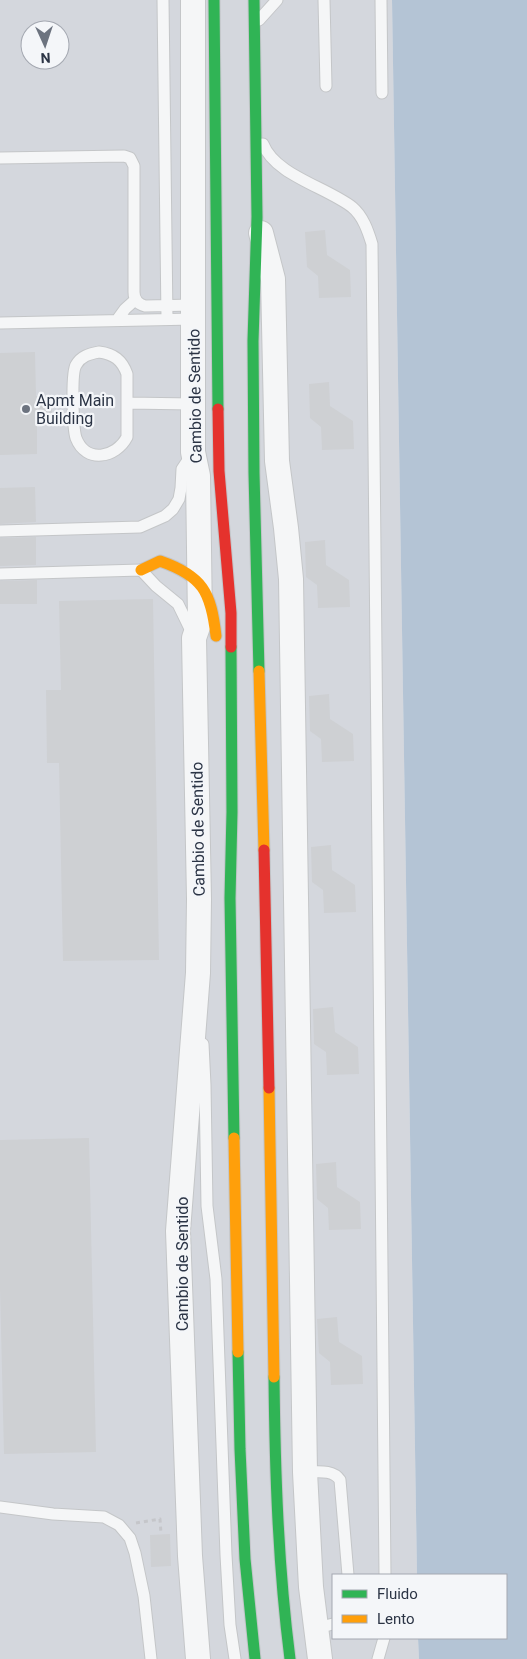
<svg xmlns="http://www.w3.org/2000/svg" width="527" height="1659" font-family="Roboto,sans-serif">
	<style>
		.built { fill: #d4d7dd; fill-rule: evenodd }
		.water { fill: #b4c4d5 }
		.building { fill: #ced0d3 }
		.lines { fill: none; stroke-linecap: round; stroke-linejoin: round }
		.lane-casing { stroke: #c4c6c8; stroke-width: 13 }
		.street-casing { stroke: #c4c6c8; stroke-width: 26 }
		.fast-casing { stroke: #c2c5c8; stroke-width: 13 }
		.slow-casing { stroke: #c2c5c8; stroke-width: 13 }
		.jam-casing { stroke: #c2c5c8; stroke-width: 13 }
		.path { stroke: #c5c6ca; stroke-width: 3; stroke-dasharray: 4 4; stroke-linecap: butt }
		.lane { stroke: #f5f6f7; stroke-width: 11 }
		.street { stroke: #f5f6f7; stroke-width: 24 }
		.fast { stroke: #30b455; stroke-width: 11 }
		.slow { stroke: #ff9f0a; stroke-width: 11 }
		.jam { stroke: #e5322d; stroke-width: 11 }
		.poi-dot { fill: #6c737f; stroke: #f4f6f9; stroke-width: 2 }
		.labels { text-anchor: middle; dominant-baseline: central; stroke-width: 4.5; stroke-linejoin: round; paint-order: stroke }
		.street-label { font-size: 16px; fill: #2b3445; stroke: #f4f6f9 }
		.poi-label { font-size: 16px; fill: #2b3445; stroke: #f4f6f9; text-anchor: start }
	</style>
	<rect width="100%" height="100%" fill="#e6e8ea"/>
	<path class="built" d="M0,0H392L417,1575H333V1638H418L419,1659H0ZM30,30H60V60H30Z"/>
	<path class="water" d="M392,0H527V1659H419L418,1638H506V1575H417Z"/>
	<path class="building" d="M325,230L327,255L350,270L351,297L319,298L318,276L307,267L305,232Z
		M35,352L36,396H52V421H37V454L0,455V353Z
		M329,382L330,406L353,421L354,449L322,450L321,427L310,418L309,384Z
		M35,487L36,522L0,524V488Z
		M36,537V565L0,566V538Z
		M325,540L326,565L349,580L350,607L318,608L317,585L306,577L305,542Z
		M37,580V604H0V581Z
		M153,599L159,960L63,961L59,763H47L46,690H61L59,601Z
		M329,694L330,719L353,734L354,761L322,762L321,739L310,731L309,696Z
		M331,845L332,870L355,885L356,912L324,913L323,890L312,882L311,847Z
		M333,1007L335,1032L358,1047L359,1074L327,1075L326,1052L314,1044L313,1009Z
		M89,1138L96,1452L4,1454L0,1288V1140Z
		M336,1162L337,1187L360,1202L361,1229L329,1230L328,1208L317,1199L316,1164Z
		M337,1317L339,1342L362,1356L363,1384L331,1385L330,1362L319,1353L317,1319Z
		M170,1534L171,1566L151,1567L150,1535Z"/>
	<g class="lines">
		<defs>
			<path id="lane" d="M163,0L167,319
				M324,0L326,86
				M381,0L382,93
				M259,20L277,0
				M263,144C275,175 326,187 352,207C363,216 368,231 372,244L385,1575
				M0,158L124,156L130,158L134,166V292C134,300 138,304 145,306L194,305
				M117,320L125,309L135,300
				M0,323L194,319
				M99,352C114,354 122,360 127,374V437C116,458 86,464 76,438C73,429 71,373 76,365C81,356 89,354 99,352Z
				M128,403L193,404
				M0,531L140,527L165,516L173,509L179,499L181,488L182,469L192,454
				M0,574L141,570L156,586L178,604L194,637
				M203,1044L205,1085L207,1206L216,1279L226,1555L230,1625L235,1659
				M305,1472C317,1472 333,1469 340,1480L348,1575
				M0,1507L53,1514L104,1517L119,1525L130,1538L135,1553L144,1596L151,1659
				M319,1634L325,1626L333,1624
				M378,1659L384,1638"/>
			<path id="street" d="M193,0V452L198,476L200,621L194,638L199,899L198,973L178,1231L190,1556L198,1659
				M261,233L273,279L277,461L286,528L291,579L305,1472L311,1587L320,1659"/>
			<path id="fast" d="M214,0L218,409
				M254,0L257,217L253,341L254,473L259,671
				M231,647L232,812L230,898L234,1138
				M238,1352L240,1449L245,1559L255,1659
				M274,1377C275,1471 278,1565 290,1659"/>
			<path id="slow" d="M141,570L160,561C203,576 211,592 216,636
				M259,671L264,850
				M269,1088L274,1377
				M234,1138L238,1352"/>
			<path id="jam" d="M218,409L219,471L231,613V647
				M264,850L269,1088"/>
		</defs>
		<use href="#lane" class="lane-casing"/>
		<use href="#street" class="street-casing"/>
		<use href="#fast" class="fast-casing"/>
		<use href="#slow" class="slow-casing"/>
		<use href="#jam" class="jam-casing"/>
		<path class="path" d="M136,1523L160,1519L161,1534"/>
		<use href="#lane" class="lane"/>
		<use href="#street" class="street"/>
		<use href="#fast" class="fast"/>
		<use href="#slow" class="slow"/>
		<use href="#jam" class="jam"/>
	</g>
	<circle class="poi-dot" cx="26" cy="409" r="5"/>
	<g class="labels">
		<g class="street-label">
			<text transform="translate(195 396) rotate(-91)">Cambio de Sentido</text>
			<text transform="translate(198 829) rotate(-91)">Cambio de Sentido</text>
			<text transform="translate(182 1264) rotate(-90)">Cambio de Sentido</text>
		</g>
		<g class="poi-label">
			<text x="36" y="400">Apmt Main<tspan x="36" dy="18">Building</tspan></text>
		</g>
	</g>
	<rect x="332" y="1574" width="175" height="65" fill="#f4f6f9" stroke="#a4a8b1"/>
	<rect x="342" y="1590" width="25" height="8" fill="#30b455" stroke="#a4a8b1"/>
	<text x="377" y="1599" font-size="15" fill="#2b3445">Fluido</text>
	<rect x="342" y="1615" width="25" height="8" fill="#ff9f0a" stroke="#a4a8b1"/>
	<text x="377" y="1624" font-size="15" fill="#2b3445">Lento</text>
	<g transform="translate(45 45) rotate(177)"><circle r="24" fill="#f4f6f9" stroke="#a4a8b1"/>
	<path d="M0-4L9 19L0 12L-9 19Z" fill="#6c737f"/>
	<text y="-8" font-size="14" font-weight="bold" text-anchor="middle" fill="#2b3445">N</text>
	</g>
</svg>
